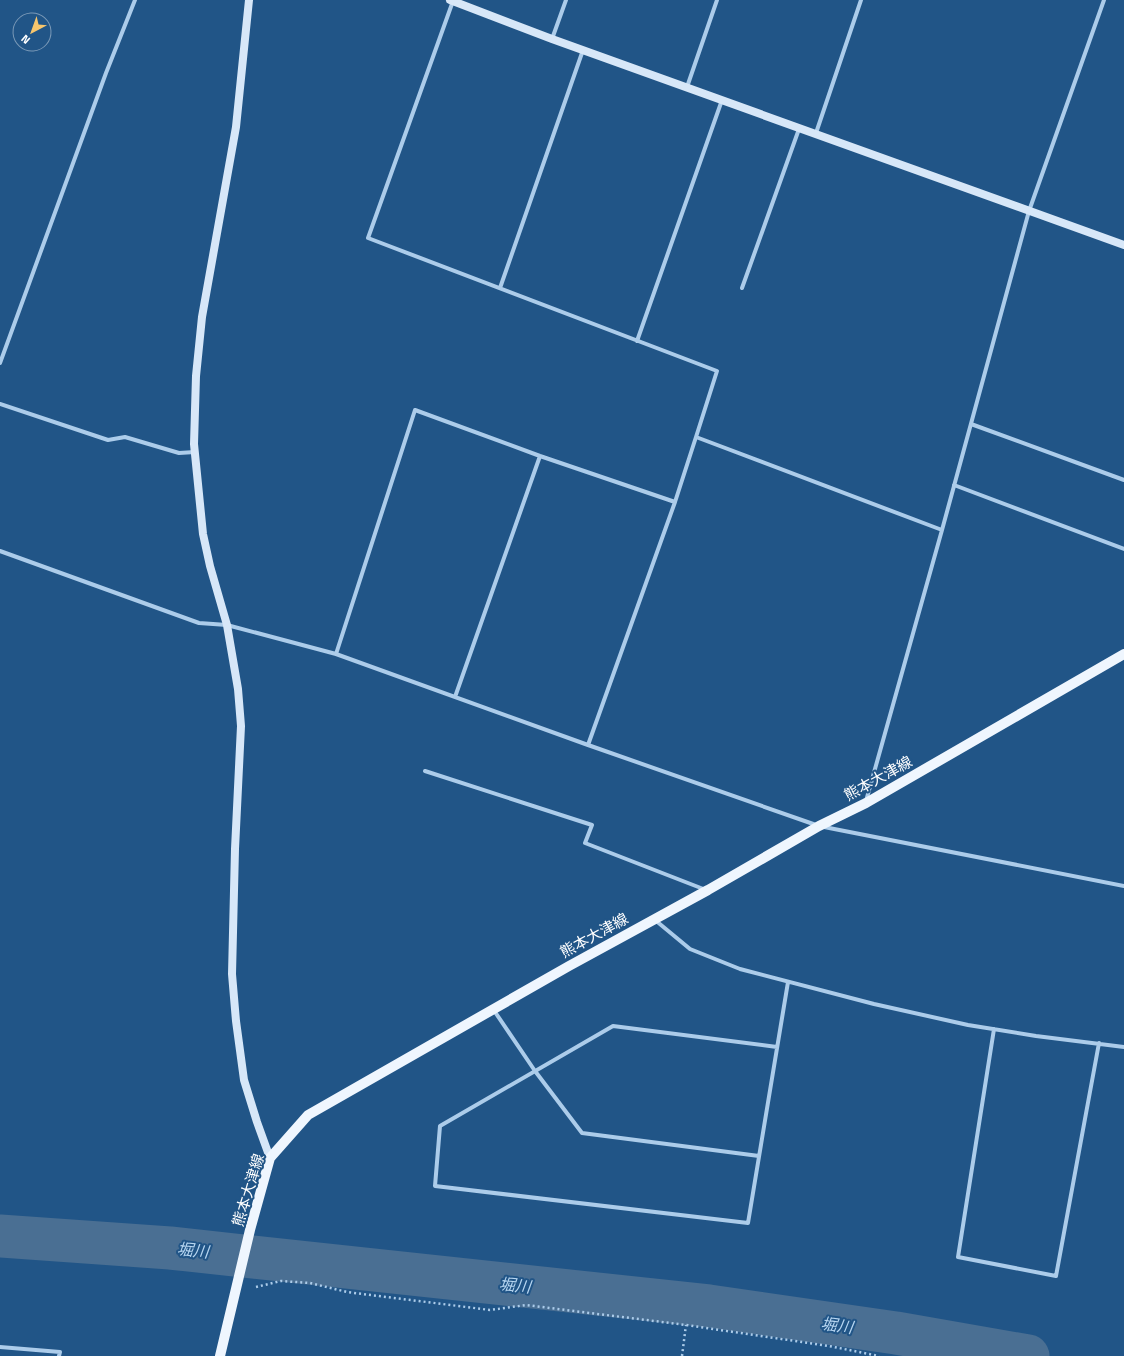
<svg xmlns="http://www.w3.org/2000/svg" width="1124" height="1356" font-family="'Titillium Web','Noto Sans JP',sans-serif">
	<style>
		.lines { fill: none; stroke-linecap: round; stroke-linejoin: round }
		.river { stroke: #4a6f93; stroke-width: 43 }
		.path { stroke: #acccea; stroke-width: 2.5; stroke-dasharray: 2 3; stroke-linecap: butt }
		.street { stroke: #acccea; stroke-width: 4 }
		.secondary { stroke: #d7e7f8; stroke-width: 8 }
		.primary { stroke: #eff6fe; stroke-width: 10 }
		.labels { text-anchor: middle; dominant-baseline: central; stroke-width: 4; stroke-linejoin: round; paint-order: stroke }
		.street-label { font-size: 15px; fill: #fff; stroke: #215587 }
		.water-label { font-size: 16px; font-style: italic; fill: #b7d6f1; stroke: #215587 }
	</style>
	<rect width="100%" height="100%" fill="#215587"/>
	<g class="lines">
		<path class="river" d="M0,1236L170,1248L709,1306L896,1333L1028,1356"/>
		<path class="path" d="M256,1287L281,1281L310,1283L347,1292L490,1310L526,1305L686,1325L829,1346L879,1356
			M682,1356L686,1325"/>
		<path class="street" d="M453,1L368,238L717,371L696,437L942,530
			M552,39L566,0
			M687,87L717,0
			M816,133L861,0
			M500,288L583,50
			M742,288L799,129
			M637,341L722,100
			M0,363L106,73L135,0
			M0,404L108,440L125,437L179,453L195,452
			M971,424L1124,480
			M954,485L1124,549
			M0,551L199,623L227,625L336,654L588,745L819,826L1124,886
			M336,654L415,410L540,456L675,502
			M455,697L540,456
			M588,745L675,502L696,437
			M425,771L592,825L585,843L706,890
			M866,801L942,530L1029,211L1104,0
			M655,920L690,949L740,969L874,1004L968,1025L1036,1036L1124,1047
			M493,1009L535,1071L582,1133L759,1156
			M994,1029L958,1257L1056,1276L1099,1043
			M777,1047L613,1026L440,1126L435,1186L748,1223L788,982
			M0,1347L60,1352L59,1356"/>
		<path class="secondary" d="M249,0L236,127L202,317L196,376L194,444L203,534L210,566L227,625L238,689L241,726L235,849L232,974L236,1021L244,1080L257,1122L270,1158
			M450,0L552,39L1124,245"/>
		<path class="primary" d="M220,1356L250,1230L270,1158L308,1115L569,966L708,890L819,826L866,803L1124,654"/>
	</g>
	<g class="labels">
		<g class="street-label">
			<text transform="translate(878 778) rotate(-29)">熊本大津線</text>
			<text transform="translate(594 935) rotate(-29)">熊本大津線</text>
			<text transform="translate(248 1190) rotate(-73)">熊本大津線</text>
		</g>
		<g class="water-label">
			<text transform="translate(193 1250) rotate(6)">堀川</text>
			<text transform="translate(515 1285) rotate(6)">堀川</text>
			<text transform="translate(837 1325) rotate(8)">堀川</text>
		</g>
	</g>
	<g transform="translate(32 32) rotate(221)"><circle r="19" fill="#215587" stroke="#7a99b7"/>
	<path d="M0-3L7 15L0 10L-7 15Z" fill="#f7c66d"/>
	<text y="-6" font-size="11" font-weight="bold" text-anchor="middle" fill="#ffffff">N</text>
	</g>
</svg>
